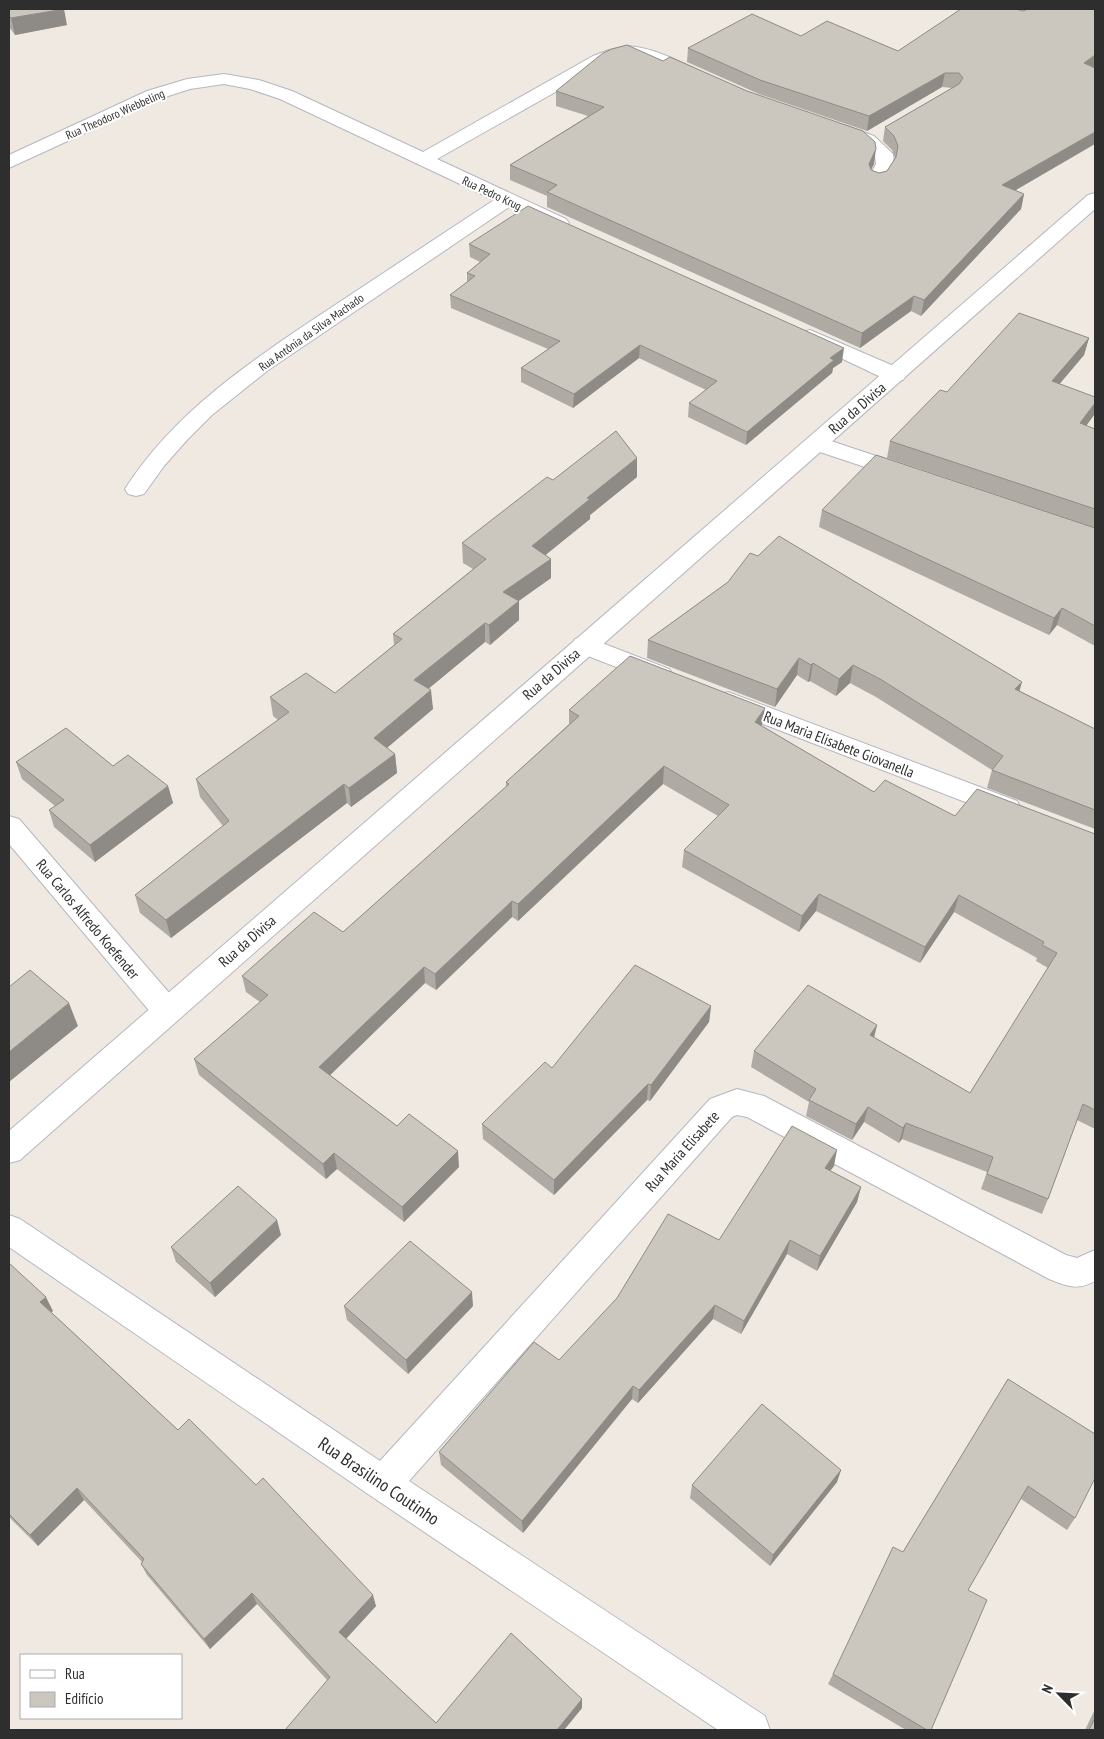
<svg xmlns="http://www.w3.org/2000/svg" width="1104" height="1739" font-family="'PT Sans Narrow',sans-serif">
	<style>
		.lines { fill: none; stroke-linecap: round; stroke-linejoin: round }
		.minor-casing { stroke: #b4b7c1; stroke-width: 2 }
		.tertiary-casing { stroke: #b4b7c1; stroke-width: 2 }
		.minor { fill: #fff; fill-rule: evenodd }
		.tertiary { fill: #fff; fill-rule: evenodd }
		.wall { fill: #afaba4 }
		.shaded-wall { fill: #8e8b86 }
		.building { fill: #cbc7bf; stroke: #8e8b86 }
		.labels { text-anchor: middle; dominant-baseline: central; stroke-width: 4; stroke-linejoin: round; paint-order: stroke }
		.far-street-label { font-size: 12px; fill: #2e2e2e; stroke: #fff }
		.street-label { font-size: 15px; fill: #2e2e2e; stroke: #fff }
		.near-street-label { font-size: 18px; fill: #2e2e2e; stroke: #fff }
	</style>
	<rect width="100%" height="100%" fill="#efe9e1"/>
	<g class="lines">
		<defs>
			<path id="minor" d="M628,46C655,48 678,61 702,72L705,76L702,80L696,81C658,72 649,46 605,64L437,159L566,219L569,223L566,227L559,229L552,227L509,207L267,371L212,415L187,440L164,466L144,494L136,496L128,494L125,489C174,412 251,361 326,311C382,274 438,237 494,200L280,99L250,89L224,84L190,89L159,99L9,168V155L147,91L187,79L224,74L259,80L292,91L423,152L593,56L609,50Z
				M844,125L874,136L893,154L894,164L884,184L877,186L870,184L868,180L876,164L875,156L862,144L838,134L835,130L838,126Z
				M810,330L903,370L906,375L903,380L895,381L887,380L803,340L800,336L803,332Z
				M816,436L912,468L915,473L912,478L904,480L808,448L805,443L808,438Z
				M584,636L669,669L673,675L669,681L660,684L575,651L572,645L575,639Z
				M728,692L1017,801L1021,808L1017,815L1008,818L999,815L719,707L715,701L719,695Z
				M9,816L19,819L177,1002L182,1011L177,1020L167,1023L157,1020L9,844Z
				M737,1089L764,1096L1066,1255L1077,1258L1095,1250V1281C1077,1291 1067,1286 1049,1279L747,1117L737,1115L732,1117L409,1481L765,1716L770,1730H718L371,1496L9,1247V1215L20,1219L380,1461L710,1099Z"/>
			<path id="tertiary" d="M1095,193V209L20,1160L9,1163V1131L1088,195Z"/>
		</defs>
		<use href="#minor" class="minor-casing"/>
		<use href="#tertiary" class="tertiary-casing"/>
		<use href="#minor" class="minor"/>
		<use href="#tertiary" class="tertiary"/>
	</g>
	<path class="wall" d="M9,9L67,25L15,35L9,27Z
		M801,36L898,51L1095,67L1015,191L1024,194L1021,209L921,316L911,311L860,348L547,207V196L510,180V165L588,116L556,106V91L874,164L871,170L879,173L887,171L895,158L892,150L883,141L885,127L952,88L942,87L867,131L759,94L687,62L688,48Z
		M469,244L842,362L833,368L832,373L746,445L688,417L689,403L706,390L639,358L573,408L521,382V368L548,349L451,308L450,295L467,282V273L480,262L470,257Z
		M1089,338L1084,355L1059,384L1094,415L1086,426L1095,429V528L887,458L890,441L947,392Z
		M637,458V477L590,515V519L545,555L551,578L519,601V620L490,645L485,642L428,689L433,709L387,748L395,754L397,773L351,807L347,803L171,938L140,913L135,895L223,826L200,797L196,779L278,720L273,716L270,697L335,693L394,645L393,634L473,569L463,563L462,543L553,480Z
		M822,510L1095,528V646L1057,625L1049,635L819,527Z
		M728,582L1020,691L1095,729V829L987,788L992,770L876,697L850,683L836,696L810,681L808,682L797,675L775,707L647,658L648,640Z
		M569,710L762,725V726L874,792L955,816L1095,834V1129L1077,1120L1048,1199L1042,1214L981,1189L987,1172L902,1139L899,1143L864,1122L852,1140L806,1116L809,1102L751,1067L754,1051L877,1025L874,1038L970,1093L1048,968L1036,961L1037,958L954,912L920,963L816,911L799,932L682,867L684,850L718,816L663,784L518,921L512,917L436,990L425,983L330,1075L397,1126L459,1167L404,1222L337,1169L326,1179L199,1075L194,1059L260,1002L246,992L242,976L343,932L506,787V782L569,724Z
		M16,762L113,766L168,786L173,803L95,862L54,827L49,810L55,806L22,779Z
		M711,1006L709,1022L650,1101L647,1100L554,1195L483,1139L482,1124L552,1068Z
		M834,1166L830,1171L861,1187L857,1202L817,1271L787,1254L741,1334L713,1319L638,1403L632,1399L523,1533L441,1465L439,1452L559,1360L719,1240Z
		M281,1235L215,1297L176,1262L171,1247Z
		M9,1263L53,1311L51,1312L178,1430L376,1606L346,1639L436,1723L582,1708L564,1730H285L328,1681L257,1604L210,1649L147,1575L141,1564L142,1562L84,1500L38,1546L9,1517Z
		M344,1306H473L408,1374L347,1320Z
		M1008,1379L1075,1518L1067,1530L1021,1499L968,1590L931,1730H906L828,1684L833,1674L903,1552Z
		M841,1470L837,1482L770,1566L690,1498L692,1485Z
		M1095,1709V1730H1085Z"/>
	<path class="shaded-wall" d="M64,9L67,25L15,35L11,18Z
		M1095,55V67L1080,78L1084,63Z
		M945,73L942,87L867,131L869,116Z
		M1095,132V144L999,200L1002,185Z
		M876,149L874,164L866,179L869,164Z
		M1024,194L1021,209L921,316L924,300Z
		M914,296L911,311L860,348L862,333Z
		M1089,338L1084,355L1047,399L1052,381Z
		M640,345L639,358L573,408L574,394Z
		M844,348L842,362L833,368L832,373L746,445L747,432L830,358Z
		M1095,403V410L1094,415L1075,441L1080,423Z
		M637,458V477L590,515V519L532,566V546L587,498Z
		M551,559V578L504,611L503,592Z
		M519,601V620L490,645L489,625Z
		M1062,608L1057,625L1049,635L1054,618Z
		M485,623V642L416,699L414,680Z
		M799,658L797,675L775,707L777,689Z
		M813,663L810,681L808,682L811,665Z
		M853,665L850,683L836,696L839,679Z
		M1022,682L1017,700L1015,689Z
		M431,690L433,709L376,757L374,738Z
		M765,708L762,725L753,739L755,722Z
		M395,754L397,773L351,807L349,788Z
		M664,766L663,784L518,921V904Z
		M344,784L347,803L171,938L166,920Z
		M168,786L173,803L95,862L90,845Z
		M819,894L816,911L799,932L802,916Z
		M959,895L954,912L920,963L925,947Z
		M512,901V917L436,990L435,974Z
		M424,967L425,983L322,1083L319,1067Z
		M69,1003L78,1026L9,1082V1052Z
		M711,1006L709,1022L650,1101L651,1085Z
		M877,1025L873,1041L870,1035Z
		M648,1084L647,1100L554,1195V1180Z
		M868,1107L864,1122L852,1140L856,1124Z
		M906,1123L902,1139L899,1143L903,1128Z
		M837,1150L834,1166L821,1183L825,1168Z
		M458,1151L459,1167L404,1222L402,1207Z
		M334,1153L337,1169L326,1179L323,1164Z
		M861,1187L857,1202L817,1271L820,1256Z
		M277,1220L281,1235L215,1297L210,1283Z
		M790,1240L787,1254L741,1334L744,1321Z
		M472,1292L473,1306L408,1374L406,1360Z
		M46,1297L53,1311L47,1316L40,1302Z
		M715,1305L713,1319L638,1403L639,1390Z
		M633,1386L632,1399L523,1533L522,1521Z
		M841,1470L837,1482L770,1566L773,1555Z
		M77,1488L84,1500L38,1546L30,1535Z
		M252,1593L257,1604L210,1649L204,1639Z
		M373,1595L376,1606L342,1643L339,1632Z
		M582,1699V1708L564,1730H557Z"/>
	<path class="building" d="M9,9H64L11,18L9,16Z
		M961,9H1016L1023,11L1028,9H1095V55L1084,63L1095,68V132L1002,185L1024,194L924,300L914,296L862,333L547,192L557,185L510,165L604,107L556,91L603,53L612,49L627,45L663,61L670,57L747,91L863,131L875,142L876,149L869,164L871,170L879,173L887,171L896,157L898,146L894,136L885,127L959,84L963,78L959,73H945L869,116L760,80L688,48L752,14L801,36L827,21L898,51Z
		M528,206L844,348L830,358L834,360L747,432L689,403L717,381L640,345L574,394L521,368L560,341L450,295L475,276L467,273L490,254L469,244Z
		M1019,313L1089,338L1052,381L1095,397V403L1080,423L1095,429V509L890,441L940,390L947,392Z
		M616,431L637,458L587,498L590,499L532,546L551,559L503,592L519,601L489,625L485,623L414,680L431,690L374,738L395,754L349,788L344,784L166,920L135,895L229,821L196,779L289,712L270,697L306,673L335,693L402,639L393,634L486,559L462,543L547,477L553,480Z
		M876,455L1095,528V626L1062,608L1054,618L822,510Z
		M779,536L1022,682L1015,689L1095,729V810L992,770L1003,756L880,679L853,665L839,679L813,663L811,665L799,658L777,689L648,640L728,582L750,553L758,556Z
		M630,656L765,708L755,722L874,792L885,780L955,816L977,789L1095,834V1110L1083,1104L1048,1199L987,1174L993,1157L906,1123L903,1128L868,1107L856,1124L809,1100L816,1089L754,1051L808,985L877,1025L870,1035L970,1093L1057,953L1042,945L1044,942L959,895L925,947L819,894L802,916L684,850L729,805L664,766L518,904L512,901L435,974L424,967L319,1067L397,1126L409,1114L458,1151L402,1207L334,1153L323,1164L194,1059L268,995L242,976L314,912L343,932L509,784L506,782L579,716L569,710Z
		M66,728L113,766L128,755L168,786L90,845L49,810L64,800L16,762Z
		M635,965L711,1006L651,1085L648,1084L554,1180L482,1124L545,1062L552,1068Z
		M30,970L69,1003L9,1052V987Z
		M792,1126L837,1150L825,1168L861,1187L820,1256L790,1240L744,1321L715,1305L639,1390L633,1386L522,1521L439,1452L534,1342L559,1360L617,1298L668,1214L719,1240Z
		M238,1186L277,1220L210,1283L171,1247Z
		M410,1241L472,1292L406,1360L344,1306Z
		M9,1263L46,1297L40,1302L178,1430L189,1419L256,1485L263,1478L373,1595L339,1632L436,1723L511,1633L582,1699L557,1730H285L330,1677L252,1593L204,1639L141,1564L144,1559L77,1488L30,1535L9,1514Z
		M1008,1379L1095,1434V1478L1075,1518L1028,1486L968,1590L987,1600L931,1730H927L833,1674L893,1547L903,1552Z
		M762,1404L841,1470L773,1555L692,1485Z
		M1095,1718V1730H1089Z"/>
	<g class="labels">
		<g class="far-street-label">
			<text transform="translate(115 114) rotate(-24)">Rua Theodoro Wiebbeling</text>
			<text transform="translate(492 193) rotate(25)">Rua Pedro Krug</text>
			<text transform="translate(311 332) rotate(-35)">Rua Antônia da Silva Machado</text>
		</g>
		<g class="street-label">
			<text transform="translate(857 408) rotate(-41)">Rua da Divisa</text>
			<text transform="translate(551 674) rotate(-41)">Rua da Divisa</text>
			<text transform="translate(839 744) rotate(21)">Rua Maria Elisabete Giovanella</text>
			<text transform="translate(88 919) rotate(50)">Rua Carlos Alfredo Koefender</text>
			<text transform="translate(247 941) rotate(-41)">Rua da Divisa</text>
			<text transform="translate(682 1151) rotate(-48)">Rua Maria Elisabete</text>
		</g>
		<g class="near-street-label">
			<text transform="translate(379 1481) rotate(34)">Rua Brasilino Coutinho</text>
		</g>
	</g>
	<rect width="1104" height="1739" fill="none" stroke="#2e2e2e" stroke-width="20"/>
	<rect x="20" y="1654" width="162" height="65" fill="#ffffff" stroke="#ababab"/>
	<rect x="30" y="1670" width="25" height="8" fill="#ffffff" stroke="#ababab"/>
	<text x="65" y="1679" font-size="15" fill="#2e2e2e">Rua</text>
	<rect x="30" y="1692" width="25" height="15" fill="#cbc7bf" stroke="#ababab"/>
	<text x="65" y="1704" font-size="15" fill="#2e2e2e">Edifício</text>
	<g transform="translate(1059 1694) rotate(294)" stroke="#ffffff" stroke-width="4" paint-order="stroke">
	<path d="M0-4L9 19L0 12L-9 19Z" fill="#2e2e2e"/>
	<text y="-8" font-size="14" font-weight="bold" text-anchor="middle" fill="#2e2e2e">N</text>
	</g>
</svg>
